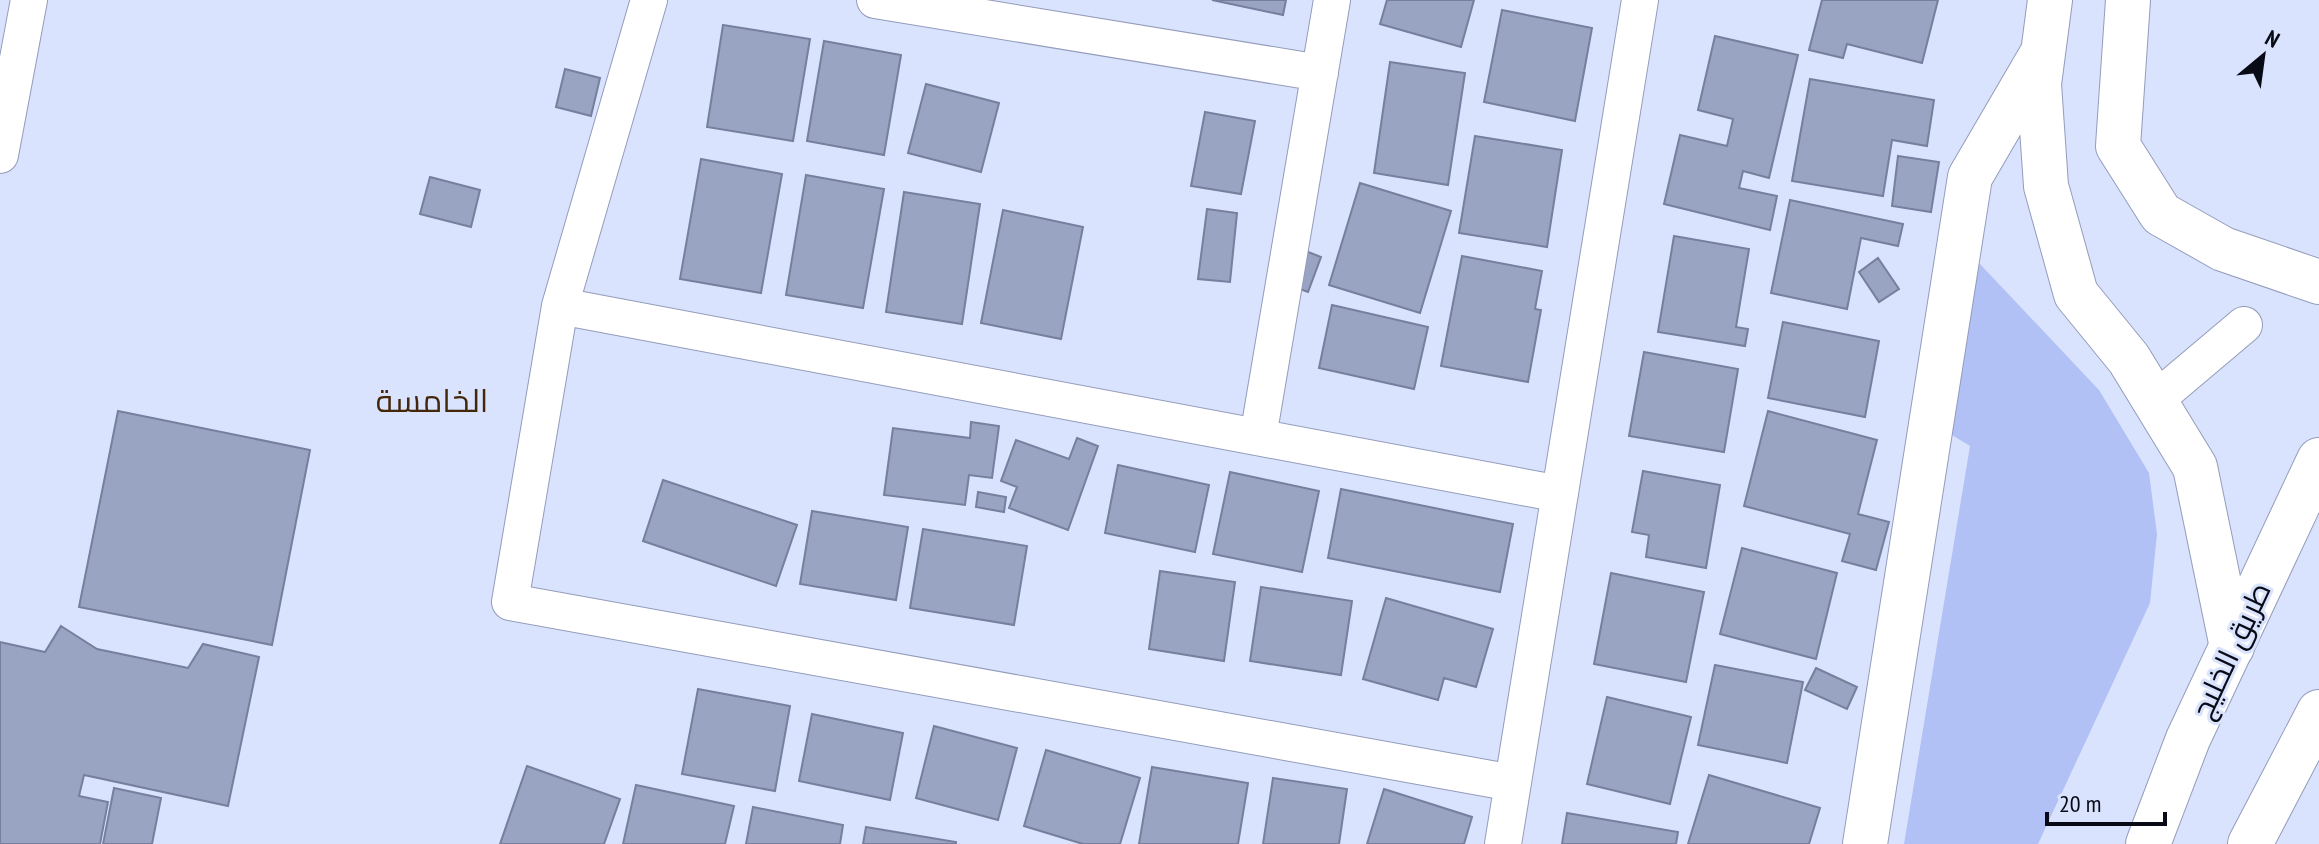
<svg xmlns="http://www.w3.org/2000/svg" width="2319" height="844" font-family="'PT Sans Narrow',Cairo,sans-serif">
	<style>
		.green { fill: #b1c0f5 }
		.building { fill: #99a3c2; stroke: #767f9d; stroke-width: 2 }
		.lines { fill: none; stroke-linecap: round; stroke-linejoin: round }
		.street-casing { stroke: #939cbb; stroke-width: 38 }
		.secondary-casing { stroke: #939cbb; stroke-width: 46 }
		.primary-casing { stroke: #939cbb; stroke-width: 46 }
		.street { stroke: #fff; stroke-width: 36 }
		.secondary { stroke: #fff; stroke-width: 44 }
		.primary { stroke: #fff; stroke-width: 44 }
		.labels { text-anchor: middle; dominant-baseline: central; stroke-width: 6; stroke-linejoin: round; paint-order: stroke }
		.street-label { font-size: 30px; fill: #080b15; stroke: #dae3fd }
		.neighbourhood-label { font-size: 32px; fill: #44270a; stroke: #dae3fd }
	</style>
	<rect width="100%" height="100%" fill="#dae3fd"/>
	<path class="green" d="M1979,263L2099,390L2149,473L2157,534L2150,603L2038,844H1904L1970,446L1952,435Z"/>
	<path class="building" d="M1212,0H1286L1283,15Z
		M1387,0H1474L1461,47L1380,24Z
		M1822,0H1938L1922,63L1847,44L1843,58L1809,50Z
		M1502,10L1592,28L1575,121L1484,102Z
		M723,25L810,39L793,141L707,127Z
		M1715,36L1798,55L1769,178L1743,171L1739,188L1777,196L1770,230L1664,204L1680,135L1727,146L1733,119L1698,110Z
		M824,41L901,55L884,155L807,141Z
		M1390,62L1465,73L1448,185L1374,173Z
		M565,69L600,78L591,116L556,107Z
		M1810,79L1934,100L1927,146L1892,140L1883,196L1792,181Z
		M926,84L999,103L981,172L908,153Z
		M1205,112L1255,121L1241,194L1191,186Z
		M1475,136L1562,150L1547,247L1459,233Z
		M1898,156L1939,162L1931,212L1892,206Z
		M701,159L782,174L761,293L680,279Z
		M806,175L884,189L863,308L786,295Z
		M430,177L480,190L471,227L420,214Z
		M1360,183L1451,211L1420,313L1329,285Z
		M904,192L980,204L962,324L886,312Z
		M1790,200L1903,224L1898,246L1861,238L1847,309L1771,293Z
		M1207,209L1237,213L1230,282L1198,279Z
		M1003,210L1083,227L1061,339L981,323Z
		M1674,236L1749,249L1736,327L1748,329L1745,346L1658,332Z
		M1303,250L1321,257L1308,292L1289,285Z
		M1462,256L1542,271L1535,309L1541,310L1528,382L1441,366Z
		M1878,258L1899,289L1879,302L1859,272Z
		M1332,305L1428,327L1414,389L1319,368Z
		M1783,322L1879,341L1865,417L1768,398Z
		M1644,352L1738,369L1724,452L1629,436Z
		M118,411L310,450L272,645L79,607Z
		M1768,411L1877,440L1858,514L1889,522L1876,570L1842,561L1850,534L1744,506Z
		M971,422L999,426L992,478L969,475L965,505L884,495L893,428L970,438Z
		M1077,438L1098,446L1068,530L1009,508L1017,487L1001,481L1016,440L1069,459Z
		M1118,465L1209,485L1195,552L1105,533Z
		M1643,471L1720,485L1706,568L1646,557L1649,535L1632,532Z
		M1230,472L1319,491L1302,572L1213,554Z
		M663,480L797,525L776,586L643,541Z
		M1341,489L1513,524L1500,592L1328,558Z
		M978,492L1006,497L1004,512L976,507Z
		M812,511L908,527L896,600L800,584Z
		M923,529L1027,546L1014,625L910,608Z
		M1742,548L1837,573L1816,659L1720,634Z
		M1160,571L1235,582L1224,661L1149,649Z
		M1611,573L1704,592L1686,682L1594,664Z
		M1261,587L1352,601L1341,675L1250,661Z
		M1386,598L1493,629L1476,687L1444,678L1438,700L1363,679Z
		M61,626L97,649L188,668L203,644L259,657L228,806L84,775L79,796L108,802L100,844H0V642L45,652Z
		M1715,665L1803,682L1787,763L1698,745Z
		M1816,668L1857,687L1847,709L1805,690Z
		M698,689L790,706L775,791L682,774Z
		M1607,697L1691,717L1670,804L1587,784Z
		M812,714L903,733L890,800L799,781Z
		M934,726L1017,748L998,820L916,798Z
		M1046,750L1140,778L1120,844H1083L1024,826Z
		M527,766L620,799L604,844H500Z
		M1152,767L1248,783L1238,844H1139Z
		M1709,775L1820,808L1809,844H1688Z
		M1273,778L1347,789L1339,844H1263Z
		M636,785L734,806L725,844H623Z
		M114,788L161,798L152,844H103Z
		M1384,789L1472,817L1464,844H1367Z
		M753,807L843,825L840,844H746Z
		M1567,813L1678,832L1676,844H1562Z
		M866,827L956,842V844H863Z"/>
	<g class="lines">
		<defs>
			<path id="street" d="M875,0L1320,73
				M0,155L29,0
				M560,306L649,0
				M2154,401L2244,325
				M1258,437L1332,0
				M1513,783L510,602L560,306L1560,494
				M1503,844L1640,0"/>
			<path id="secondary" d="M2050,0L2039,84L2046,186L2076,294L2129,359L2195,467L2232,647
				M2128,0L2118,146L2161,214L2223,249L2319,282
				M1865,844L1970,177L2043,52"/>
			<path id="primary" d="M2148,844L2188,739L2319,460
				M2250,844L2319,712"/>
		</defs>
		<use href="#street" class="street-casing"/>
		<use href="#secondary" class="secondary-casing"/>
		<use href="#primary" class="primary-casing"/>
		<use href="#street" class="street"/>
		<use href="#secondary" class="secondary"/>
		<use href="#primary" class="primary"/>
	</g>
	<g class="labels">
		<g class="street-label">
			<text transform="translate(2230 650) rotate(-65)">طريق الخليج</text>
		</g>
		<g class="neighbourhood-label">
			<text x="432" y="400">الخامسة</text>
		</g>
	</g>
	<g transform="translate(2263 56) rotate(29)" stroke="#dae3fd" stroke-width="6" paint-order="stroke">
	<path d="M0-6L14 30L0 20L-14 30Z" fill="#080b15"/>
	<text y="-12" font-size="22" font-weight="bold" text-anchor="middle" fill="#080b15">N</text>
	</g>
	<path d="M2047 812v12h118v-12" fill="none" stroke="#080b15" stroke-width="4"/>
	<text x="2059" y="812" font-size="24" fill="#080b15" stroke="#dae3fd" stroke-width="6" paint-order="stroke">20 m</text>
</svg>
